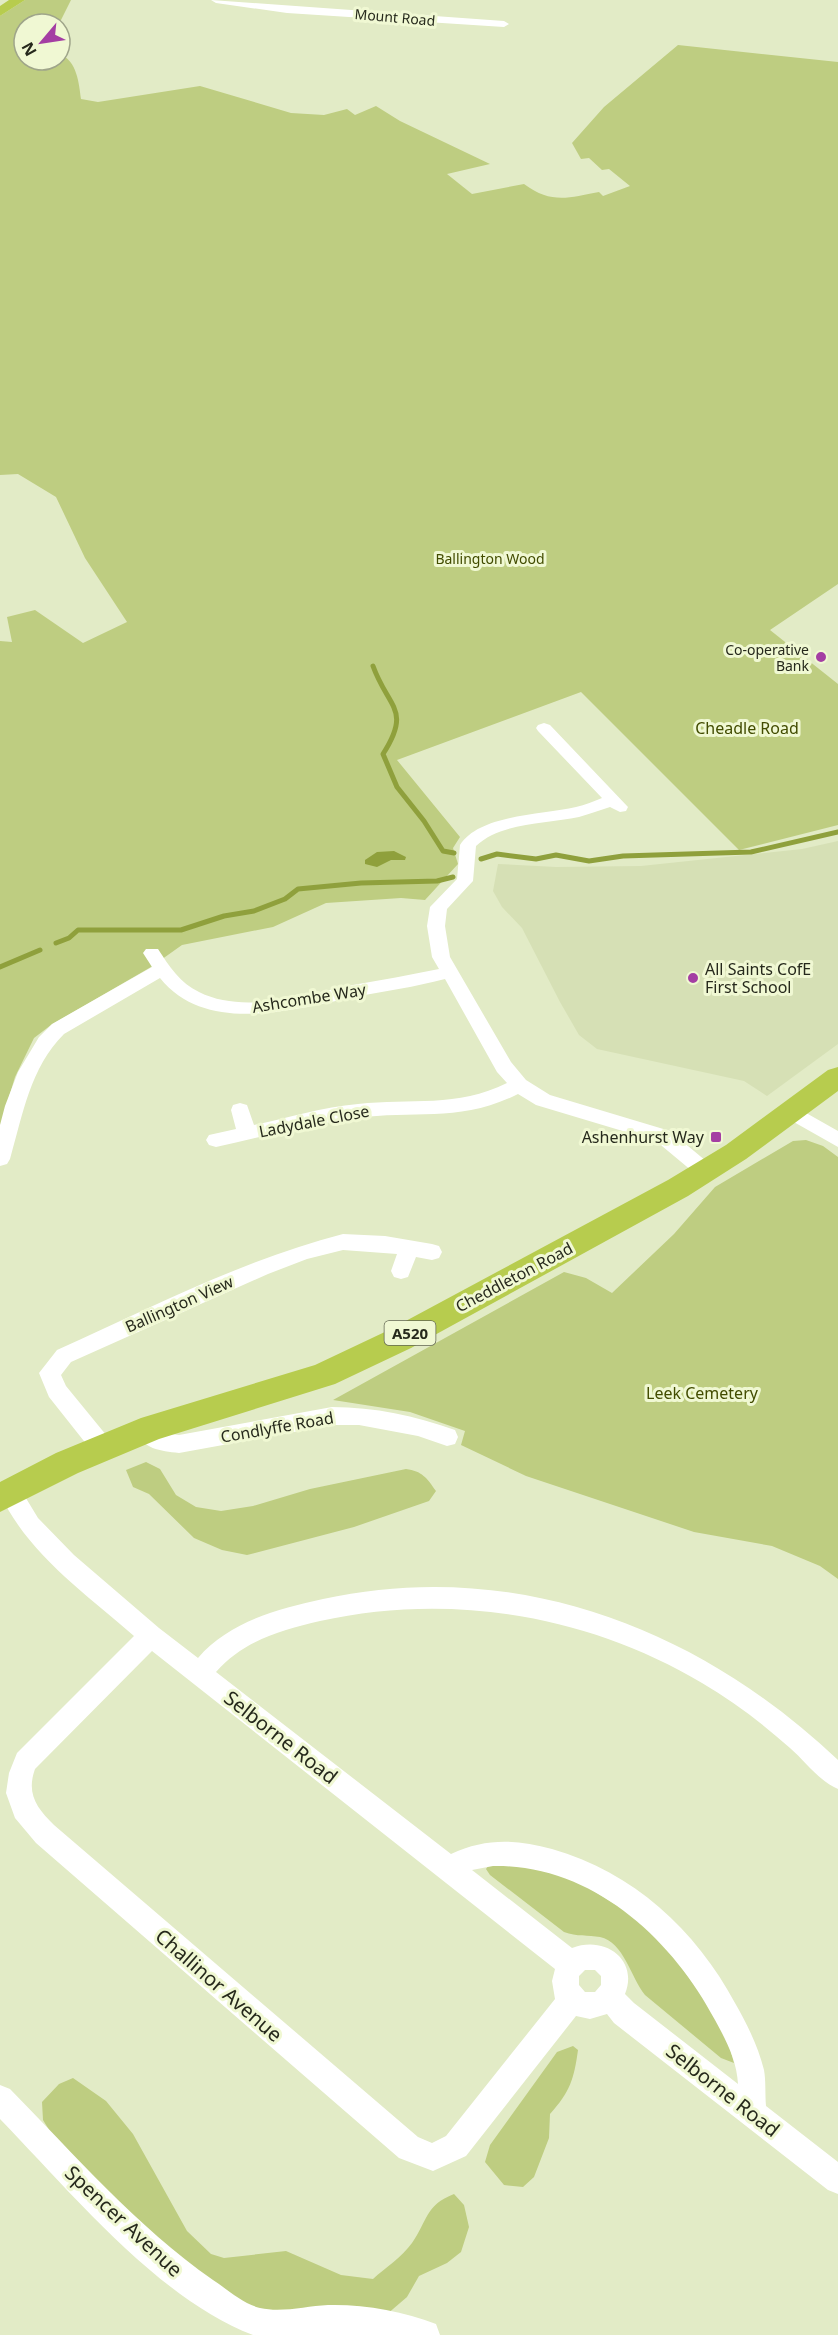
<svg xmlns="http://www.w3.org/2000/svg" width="838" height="2335" font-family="'Noto Sans',sans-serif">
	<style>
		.built { fill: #d6e0b5 }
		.green { fill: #becd81 }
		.water { fill: #8fa03c }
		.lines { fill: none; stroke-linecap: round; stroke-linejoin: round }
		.stream { stroke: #8fa03c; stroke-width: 5 }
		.minor { fill: #fff; fill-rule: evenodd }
		.highway { fill: #b7cc4e; fill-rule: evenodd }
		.poi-dot { fill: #a43ea3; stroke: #f0f8d3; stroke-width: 2 }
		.labels { text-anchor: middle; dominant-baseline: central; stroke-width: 6; stroke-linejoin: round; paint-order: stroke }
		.far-street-label { font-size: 14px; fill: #26291c; stroke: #f0f8d3 }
		.far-park-label { font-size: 14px; fill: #424c00; stroke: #f0f8d3 }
		.far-poi-label { font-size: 14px; fill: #26291c; stroke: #f0f8d3; text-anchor: end }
		.shield { fill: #f0f8d3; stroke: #636753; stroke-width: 1.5 }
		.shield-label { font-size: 15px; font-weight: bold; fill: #26291c }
		.park-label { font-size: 16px; fill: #424c00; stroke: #f0f8d3 }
		.poi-label { font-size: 16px; fill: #26291c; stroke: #f0f8d3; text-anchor: start }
		.street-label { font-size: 16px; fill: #26291c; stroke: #f0f8d3 }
		.near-street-label { font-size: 20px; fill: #26291c; stroke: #f0f8d3 }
	</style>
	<rect width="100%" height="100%" fill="#e2ebc6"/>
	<path class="built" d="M838,841V1044L767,1096L744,1081L597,1049L579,1035L560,1002L522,928L502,907L493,891L498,864L556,867L641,866L802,849Z"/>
	<path class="green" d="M25,0H71L59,24H24V60H60V54C77,61 79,83 81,99L98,102L200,86L291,113L324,115L347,109L355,115L376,106L400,121L490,164L447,174L472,194L524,184C551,204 568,198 599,192L603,196L630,186L609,169L602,170L589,158L581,159L572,143L604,107L678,45L838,62V584L770,630L838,684V825L739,850L581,692L397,760L460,837L453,848L458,864L425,900L401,898L326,903L273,927L182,945L151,967L51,1025L34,1038L15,1077L0,1127V641L12,642L7,617L35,610L83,643L127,622L85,558L56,497L18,474L0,475V16Z
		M806,1140L823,1146L838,1157V1579L820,1566L772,1546L694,1532L526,1476L461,1445L465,1431L410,1412L333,1400L564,1272L586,1278L612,1293L674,1234L715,1187L793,1141Z
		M146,1462L160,1469L176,1495L196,1507L221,1511L253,1506L310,1489L406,1469C422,1471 427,1478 436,1491L429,1501L354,1527L247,1555L222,1550L194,1538L149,1494L133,1487L126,1470Z
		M490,1863L518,1865L554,1873L584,1885L652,1927L724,2026L734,2063L721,2058L645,1995C631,1978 624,1942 600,1937C588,1935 577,1937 564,1932L490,1875L486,1869Z
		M573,2046L578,2050C574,2079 570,2092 550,2114L549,2138L534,2177L523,2187L504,2185L485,2162L490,2145L557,2052Z
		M73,2078L106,2101L133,2134L187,2231L211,2254L224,2258L286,2251L341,2275L373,2279C385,2268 402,2257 412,2243C427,2222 425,2205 454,2194L464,2205L469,2227L461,2252L447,2263L419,2276L407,2297L386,2315L250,2311L188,2267L119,2204L51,2133L43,2120L42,2102L59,2084Z"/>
	<path class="water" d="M394,851L406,857L405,860H391L377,867L365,864V860L377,852Z"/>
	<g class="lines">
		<path class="stream" d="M373,666C388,708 412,709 383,754L397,787L424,821L443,851L454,853
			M481,859L497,854L536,859L556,855L589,861L623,856L751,852L838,832
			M56,943L69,938L78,930H181L224,916L254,911L285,899L298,889L361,883L437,881L453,877
			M0,967L40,950"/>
		<path class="minor" d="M211,0L504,21L509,24L504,27L287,13L216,3Z
			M544,723L550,725L628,807L626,811L620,812L610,807C600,810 590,814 579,817C547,824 501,822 476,846L473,881L447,909L445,926L450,957L511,1062L526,1080L550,1095L670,1131L712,1166L715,1171L712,1176L705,1178L698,1176L656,1141L536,1105L518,1094C460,1123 416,1110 356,1118C309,1124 262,1137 216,1147L209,1145L206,1140L209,1135L236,1129L231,1110L233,1105L240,1103L247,1105L254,1125C288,1118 323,1107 358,1104C411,1098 457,1108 507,1083L497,1072L445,979C415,987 385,991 355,997C293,1009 207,1036 160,978L64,1034C30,1068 23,1114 10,1159L7,1164L0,1166V1125L5,1106L18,1072L39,1037L52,1024L152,967L143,953L146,949H158C169,966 180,983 199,992C245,1015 305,994 353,985C381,980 410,975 439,969L432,957L427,926L430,907L457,879L460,845C480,814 543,815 576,807C585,805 594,801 602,798L538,731L536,728L538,725Z
			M792,1105L838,1131V1147L785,1117L782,1112L785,1107Z
			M343,1234L385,1236L432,1244L439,1246L442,1252L439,1258L432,1260L416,1257L408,1277L401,1279L394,1277L391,1271L397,1254L343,1250L307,1259L268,1274L71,1362L61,1375L66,1386L111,1441L114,1448L111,1455L103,1457L95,1455L49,1397L39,1373L57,1350C150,1308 243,1260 343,1234Z
			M332,1407C375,1407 415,1416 455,1430L458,1437L455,1444L447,1446L418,1436L359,1425H332L179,1453C160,1451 143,1449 134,1430L137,1423C152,1418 152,1429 164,1433C168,1434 174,1434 179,1435Z
			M10,1482L18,1485L38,1518L74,1555L159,1628L198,1658C229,1622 277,1609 323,1599C515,1557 699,1628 838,1760V1789C819,1781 805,1761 790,1748C763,1724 733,1701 702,1683C588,1615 450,1592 320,1621C281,1630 243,1641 216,1672L451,1854C485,1838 516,1839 552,1849C633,1872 696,1930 735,2003C747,2024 758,2046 764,2070C766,2081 765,2094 766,2106L838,2162V2194L828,2190L614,2023L607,2014L590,2019L576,2016L466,2156L433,2171L399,2158L36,1843L15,1818L6,1793L9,1773L17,1753L134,1636C86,1594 28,1554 0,1494L2,1485ZM152,1651L555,1969L552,1981L555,1999L446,2136L432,2143L418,2137L54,1825C37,1808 26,1794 35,1769ZM493,1866C591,1864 672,1938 715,2020C726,2040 737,2061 738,2084L634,2003L625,1994C639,1959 604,1935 572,1948L472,1870ZM585,1970H595L601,1976V1985L595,1992H585L579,1985V1976Z
			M0,2085L10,2089C75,2155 136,2226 213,2280C227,2289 243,2304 260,2308C282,2313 306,2306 328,2305C363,2304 403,2311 436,2324L440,2335H253C158,2299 70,2191 0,2119Z"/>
		<path class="highway" d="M9,0H25L0,16V6Z
			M838,1067V1091L746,1159L688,1196L411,1348L335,1384L159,1439L78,1473L0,1512V1482L56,1453L141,1418L315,1365L389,1330L668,1180L726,1145L828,1070Z"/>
	</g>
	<g class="poi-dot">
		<circle cx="821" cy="657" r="6"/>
		<circle cx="693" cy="978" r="6"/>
		<rect x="710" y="1131" width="12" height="12" rx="3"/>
	</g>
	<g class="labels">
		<g class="far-street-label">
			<text transform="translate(395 17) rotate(5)">Mount Road</text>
		</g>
		<g class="far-park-label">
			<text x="490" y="558">Ballington Wood</text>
		</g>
		<g class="far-poi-label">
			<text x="809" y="649">Co-operative<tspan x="809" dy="16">Bank</tspan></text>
		</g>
		<rect class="shield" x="384.5" y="1321" width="51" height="24" rx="4.5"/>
		<g class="shield-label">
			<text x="410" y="1333">A520</text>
		</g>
		<g class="park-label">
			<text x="747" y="728">Cheadle Road</text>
			<text x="702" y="1393">Leek Cemetery</text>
		</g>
		<g class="poi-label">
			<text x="705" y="969">All Saints CofE<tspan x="705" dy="18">First School</tspan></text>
			<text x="704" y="1137" text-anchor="end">Ashenhurst Way</text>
		</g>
		<g class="street-label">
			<text transform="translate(309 998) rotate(-9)">Ashcombe Way</text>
			<text transform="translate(314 1121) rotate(-11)">Ladydale Close</text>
			<text transform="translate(514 1277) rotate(-28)">Cheddleton Road</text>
			<text transform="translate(179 1304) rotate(-24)">Ballington View</text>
			<text transform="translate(277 1427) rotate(-10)">Condlyffe Road</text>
		</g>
		<g class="near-street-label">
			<text transform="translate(281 1737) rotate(38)">Selborne Road</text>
			<text transform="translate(219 1985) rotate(41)">Challinor Avenue</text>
			<text transform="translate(723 2090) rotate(38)">Selborne Road</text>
			<text transform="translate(124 2221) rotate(43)">Spencer Avenue</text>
		</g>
	</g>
	<g transform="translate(42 42) rotate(241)"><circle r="28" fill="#f0f8d3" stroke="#9fa58a" stroke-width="1.5"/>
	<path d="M0-4.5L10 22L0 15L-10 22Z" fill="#a43ea3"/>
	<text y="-9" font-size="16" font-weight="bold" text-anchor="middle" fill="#26291c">N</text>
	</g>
</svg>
